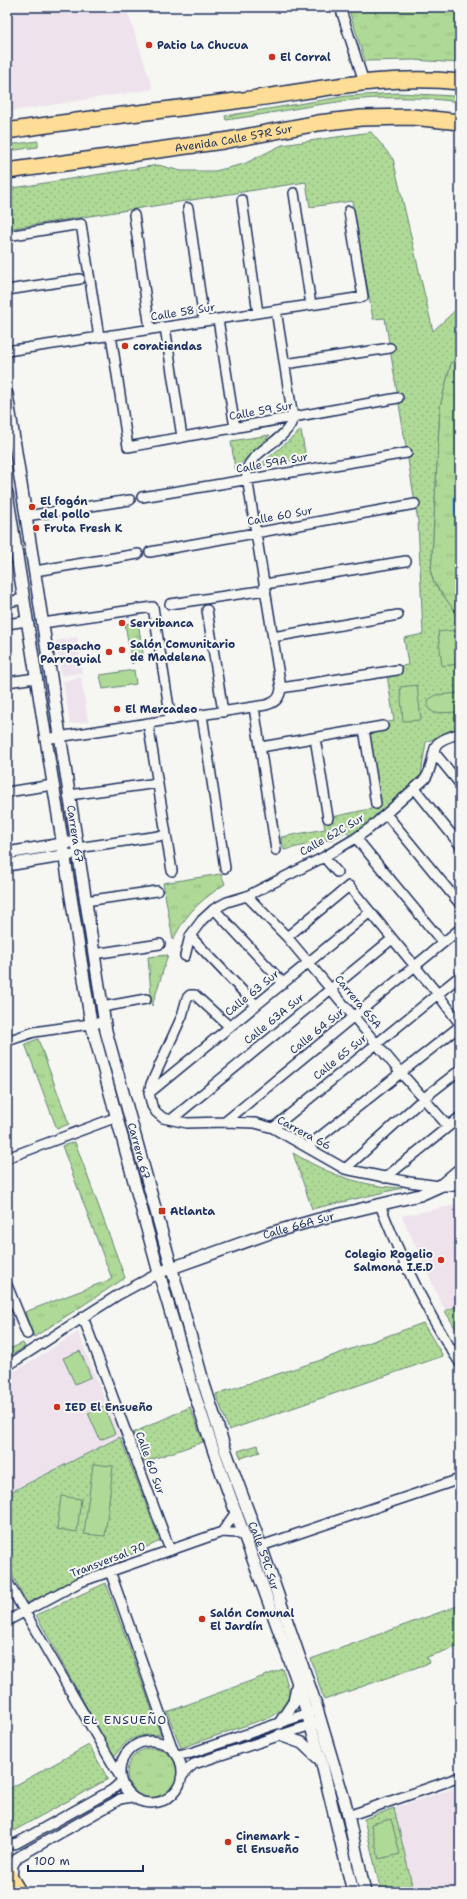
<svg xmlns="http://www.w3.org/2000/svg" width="467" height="1899" font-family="'Shantell Sans',sans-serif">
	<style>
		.built { fill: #eee3ed }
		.grass { fill: url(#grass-tufts); stroke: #65847a }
		.park { fill: url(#park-dots); stroke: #65847a }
		.garden { fill: #afd996; stroke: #65847a }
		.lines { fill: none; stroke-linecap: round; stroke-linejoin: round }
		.river { stroke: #7fc6e0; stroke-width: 14 }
		.minor-casing { stroke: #1b2f5e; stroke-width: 12 }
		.tertiary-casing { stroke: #1b2f5e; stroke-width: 14 }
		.primary-casing { stroke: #1b2f5e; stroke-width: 17 }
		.trunk-casing { stroke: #1b2f5e; stroke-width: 18 }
		.minor { stroke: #f6f6f2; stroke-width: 9 }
		.tertiary { stroke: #f6f6f2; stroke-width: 11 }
		.primary { stroke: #fedd96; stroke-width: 14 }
		.trunk { stroke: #fedd96; stroke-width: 15 }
		.poi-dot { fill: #c8321e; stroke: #f6f6f2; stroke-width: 1.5 }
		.labels { text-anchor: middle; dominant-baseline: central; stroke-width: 4; stroke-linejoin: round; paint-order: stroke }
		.poi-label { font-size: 11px; font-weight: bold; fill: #1b2f5e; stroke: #f6f6f2; text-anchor: start }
		.street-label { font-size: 11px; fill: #1b2f5e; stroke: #f6f6f2 }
		.neighbourhood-label { font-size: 12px; letter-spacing: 1px; fill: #1b2f5e; stroke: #f6f6f2 }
	</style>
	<defs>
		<pattern id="grass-tufts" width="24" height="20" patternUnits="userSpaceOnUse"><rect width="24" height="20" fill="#afd996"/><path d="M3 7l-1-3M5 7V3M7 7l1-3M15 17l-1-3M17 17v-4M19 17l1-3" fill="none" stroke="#96bb84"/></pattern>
		<pattern id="park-dots" width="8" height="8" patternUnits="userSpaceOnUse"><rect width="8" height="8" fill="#afd996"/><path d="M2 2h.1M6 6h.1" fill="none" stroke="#96bb84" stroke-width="1.8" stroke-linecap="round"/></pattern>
	</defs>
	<rect width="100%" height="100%" fill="#f6f6f2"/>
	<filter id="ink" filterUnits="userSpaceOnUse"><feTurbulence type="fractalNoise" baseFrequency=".025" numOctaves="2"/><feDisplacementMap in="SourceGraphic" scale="8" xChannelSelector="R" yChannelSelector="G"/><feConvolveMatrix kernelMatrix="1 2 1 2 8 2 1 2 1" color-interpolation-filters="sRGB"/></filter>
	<g filter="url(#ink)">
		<path class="built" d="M7,7H126L153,89L7,112Z
			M77,637L82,673L61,676L56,641Z
			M81,677L88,721L70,724L63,681Z
			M460,1204V1305L445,1311L402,1216Z
			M78,1332L120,1437L7,1494V1376Z
			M460,1786V1892H381L412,1885L394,1808Z"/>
		<path class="grass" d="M348,7H460V63L413,60L365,61Z
			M398,93L453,96L460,97V102C423,97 381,96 344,101C304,106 265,115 226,120L225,116L347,96Z
			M38,141V147L7,151V145Z
			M460,354V618L434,583L431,573L440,406L451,363Z
			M138,622L143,654L132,664L125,624Z
			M221,874L225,884C200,901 186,913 173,940L163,883Z
			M168,955L152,1006L148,957Z
			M38,1039L69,1124L57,1129L25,1044Z
			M75,1142L125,1278L34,1337L25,1312L112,1279L62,1146Z
			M23,1343L25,1347L7,1358V1350Z
			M127 1773a25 25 0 1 1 50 0a25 25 0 1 1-50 0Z"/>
		<path class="park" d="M371,132L393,159L433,331L460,306V354L451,363L440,406L431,573L434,583L460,618V728L426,742L421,775L380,814L351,838L346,831L332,839L284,850L281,837L325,829L323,819L379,807L366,726L394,721L386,668L408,665L404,638L423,634L418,521L385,318L373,319L352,201L310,207L306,182L7,229V189L158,165L181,171H215L244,164L282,145Z
			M301,430L306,458L259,466Z
			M270,435L235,469L231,441Z
			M293,1153C328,1174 360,1186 402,1188L312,1209Z
			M460,1305V1336L445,1311Z
			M423,1323L443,1356L229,1430L216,1394L318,1361Z
			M190,1407L203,1442L144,1462L133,1433Z
			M120,1437L160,1541L27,1603L7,1565V1494Z
			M258,1445L260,1452L241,1458L238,1451Z
			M106,1583L161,1735C137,1734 128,1737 114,1757L36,1615Z
			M460,1605V1646L427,1657L429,1663L324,1700L311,1659Z
			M283,1669L290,1694L283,1709L270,1717L181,1748L167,1712Z
			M89,1745L108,1779L8,1834L7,1831V1790Z
			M394,1808L412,1885L381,1892L364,1819Z"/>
		<path class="garden" d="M456,630L459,664L442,666L438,632Z
			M134,670L136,684L103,689L100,675Z
			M417,685L421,720L403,721L400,687Z
			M460,693V712L434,713L428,708V700L436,695Z
			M80,1351L91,1377L75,1384L63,1358Z
			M104,1406L115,1434L100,1440L88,1413Z
			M93,1464L113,1466L105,1536L84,1534Z
			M61,1496L81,1499L77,1532L57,1529Z
			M391,1819L400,1854L379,1859L371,1824Z"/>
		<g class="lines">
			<path class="river" d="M460,499V511"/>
			<defs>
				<path id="minor" d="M340,7L364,82
					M294,193L311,305
					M242,200L258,313
					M188,208L204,321
					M134,215L150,329
					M7,236L81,224L99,337
					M7,290L80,279
					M218,319L235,428
					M165,327L182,437
					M111,335L128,447L398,398
					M7,351L363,297L349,211
					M285,364L390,348
					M142,497L407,453
					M26,516L130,500
					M150,552L415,504
					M35,571L138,554
					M265,584L406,561
					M7,602L24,599
					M170,604L266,590
					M207,610L223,712
					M43,623L153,607L171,720
					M7,624L27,621
					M273,637L398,615
					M7,682L36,678
					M281,688L397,670
					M254,707L276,850
					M202,715L225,868
					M148,723L172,871
					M364,729L376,804
					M315,738L328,818
					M45,739L266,705C276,702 280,698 281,688L246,471C254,448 287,441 293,418L276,310
					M261,747L383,726
					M434,752L460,784
					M415,789L460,845
					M7,792L53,785
					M69,795L158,783
					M386,814L460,904
					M356,838L443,943
					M77,848L159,836
					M324,857L337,872
					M247,896L287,937L401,1073L448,1126
					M85,901L157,891
					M214,909L283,983
					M190,936L256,1005
					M287,937L349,886L437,993L460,1024
					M94,954L160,944
					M185,956L190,936L202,920L214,909L227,902L247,896L324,857L356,838L370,828L425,779C433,769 432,750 437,744C442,738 453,736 460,733
					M102,1007L146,999
					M230,1027L195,995H190L187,998L182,1016L151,1084L149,1093L152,1106L156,1112L163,1118L187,1123L225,1122L255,1123L273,1128L345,1169L409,1182L440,1186H460
					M7,1041L34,1032L104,1022
					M149,1093L370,912
					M172,1119L392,939
					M225,1122L460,929
					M273,1128L460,976
					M307,1147L460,1026
					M7,1158L117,1117
					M345,1169L424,1098L460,1070
					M385,1178L460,1117
					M380,1205C402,1261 427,1314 460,1363
					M7,1285L27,1334
					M83,1317L170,1550
					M7,1366L118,1295L159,1273
					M222,1532L236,1512
					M261,1546L460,1479
					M110,1571L173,1750
					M7,1581L119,1775
					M7,1621L80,1582L222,1532L237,1533L244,1536
					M120 1772a31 31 0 1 1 62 0a31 31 0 1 1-62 0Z
					M177,1755L191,1753L312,1712
					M181,1778L187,1770L194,1764L317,1723
					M348,1816L460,1777
					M7,1845L17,1843L112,1790L121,1782
					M12,1880L13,1865L18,1857L112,1804L120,1799L131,1797"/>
				<g id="tertiary">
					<path id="s1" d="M7,394L106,1031L203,1381L225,1449L261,1546L315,1702L346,1806L365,1892"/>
					<path d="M7,493L91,1023L159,1273L193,1389L215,1455L298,1683L322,1764L353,1892"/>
					<path d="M7,853L68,843"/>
					<path d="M7,865L69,855"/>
					<path id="s2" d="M166,1270L270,1233L319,1219L420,1195L440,1186L460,1169"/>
					<path d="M280,1723L294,1702L297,1686"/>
					<path d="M280,1735L302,1743L318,1758"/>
				</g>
				<path id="primary" d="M7,1872L19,1892"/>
				<g id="trunk">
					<path d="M7,131C83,119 159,111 235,101C310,92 384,73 460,82"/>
					<path id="s3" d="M7,171L223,141L318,123L361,118L412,117L460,122"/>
				</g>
			</defs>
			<use href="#minor" class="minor-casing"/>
			<use href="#tertiary" class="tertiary-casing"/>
			<use href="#primary" class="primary-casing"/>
			<use href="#trunk" class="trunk-casing"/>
			<use href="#minor" class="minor"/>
			<use href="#tertiary" class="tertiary"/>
			<use href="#primary" class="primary"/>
			<use href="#trunk" class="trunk"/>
		</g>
	</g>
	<g class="poi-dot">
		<circle cx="149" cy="45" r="4"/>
		<circle cx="272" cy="57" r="4"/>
		<circle cx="125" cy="346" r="4"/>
		<circle cx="32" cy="507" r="4"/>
		<circle cx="36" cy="528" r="4"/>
		<circle cx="122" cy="623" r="4"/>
		<circle cx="122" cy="650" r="4"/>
		<circle cx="109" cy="652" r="4"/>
		<circle cx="117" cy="709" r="4"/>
		<rect x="158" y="1207" width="8" height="8" rx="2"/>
		<circle cx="441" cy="1260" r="4"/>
		<circle cx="57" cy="1407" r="4"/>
		<circle cx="202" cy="1619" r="4"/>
		<circle cx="228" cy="1842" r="4"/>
	</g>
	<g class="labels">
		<g class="poi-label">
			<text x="157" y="45">Patio La Chucua</text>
			<text x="280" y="57">El Corral</text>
			<text x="133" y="346">coratiendas</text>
			<text x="40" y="501">El fogón<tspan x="40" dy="13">del pollo</tspan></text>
			<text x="44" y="528">Fruta Fresh K</text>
			<text x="130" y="623">Servibanca</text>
			<text x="130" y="644">Salón Comunitario<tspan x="130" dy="13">de Madelena</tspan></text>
			<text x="101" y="646" text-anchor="end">Despacho<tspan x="101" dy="13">Parroquial</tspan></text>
			<text x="125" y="709">El Mercadeo</text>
			<text x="170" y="1211">Atlanta</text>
			<text x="433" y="1254" text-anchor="end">Colegio Rogelio<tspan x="433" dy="13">Salmona I.E.D</tspan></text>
			<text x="65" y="1407">IED El Ensueño</text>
			<text x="210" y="1613">Salón Comunal<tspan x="210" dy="13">El Jardín</tspan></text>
			<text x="236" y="1836">Cinemark -<tspan x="236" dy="13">El Ensueño</tspan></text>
		</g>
		<g class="street-label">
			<text stroke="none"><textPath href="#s3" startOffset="229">Avenida Calle 57R Sur</textPath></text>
			<text transform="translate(183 312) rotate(-9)">Calle 58 Sur</text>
			<text transform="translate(261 411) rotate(-10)">Calle 59 Sur</text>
			<text transform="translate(272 463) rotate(-10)">Calle 59A Sur</text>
			<text transform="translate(280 516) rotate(-10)">Calle 60 Sur</text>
			<text stroke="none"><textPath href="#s1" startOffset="445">Carrera 67</textPath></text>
			<text transform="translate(332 835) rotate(-30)">Calle 62C Sur</text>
			<text transform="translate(252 993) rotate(-39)">Calle 63 Sur</text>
			<text transform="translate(358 1002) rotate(50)">Carrera 65A</text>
			<text transform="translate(274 1019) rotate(-39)">Calle 63A Sur</text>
			<text transform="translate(317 1031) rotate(-39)">Calle 64 Sur</text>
			<text transform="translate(340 1057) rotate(-39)">Calle 65 Sur</text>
			<text transform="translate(304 1133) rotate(28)">Carrera 66</text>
			<text stroke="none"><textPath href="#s1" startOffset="769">Carrera 67</textPath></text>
			<text stroke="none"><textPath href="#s2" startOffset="140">Calle 66A Sur</textPath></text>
			<text transform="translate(150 1463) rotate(70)">Calle 60 Sur</text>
			<text stroke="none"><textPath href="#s1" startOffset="1193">Calle 59C Sur</textPath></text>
			<text transform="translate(108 1560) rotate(-21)">Transversal 70</text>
		</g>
		<g class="neighbourhood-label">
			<text x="125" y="1720">EL ENSUEÑO</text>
		</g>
	</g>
	<rect width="467" height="1899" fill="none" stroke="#f6f6f2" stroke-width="24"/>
	<rect x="12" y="12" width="443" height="1875" fill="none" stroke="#1b2f5e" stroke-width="1.5" filter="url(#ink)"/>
	<path d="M28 1865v6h115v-6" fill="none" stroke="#1b2f5e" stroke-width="2"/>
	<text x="34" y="1865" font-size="12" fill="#1b2f5e" stroke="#f6f6f2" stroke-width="3" paint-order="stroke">100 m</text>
</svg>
